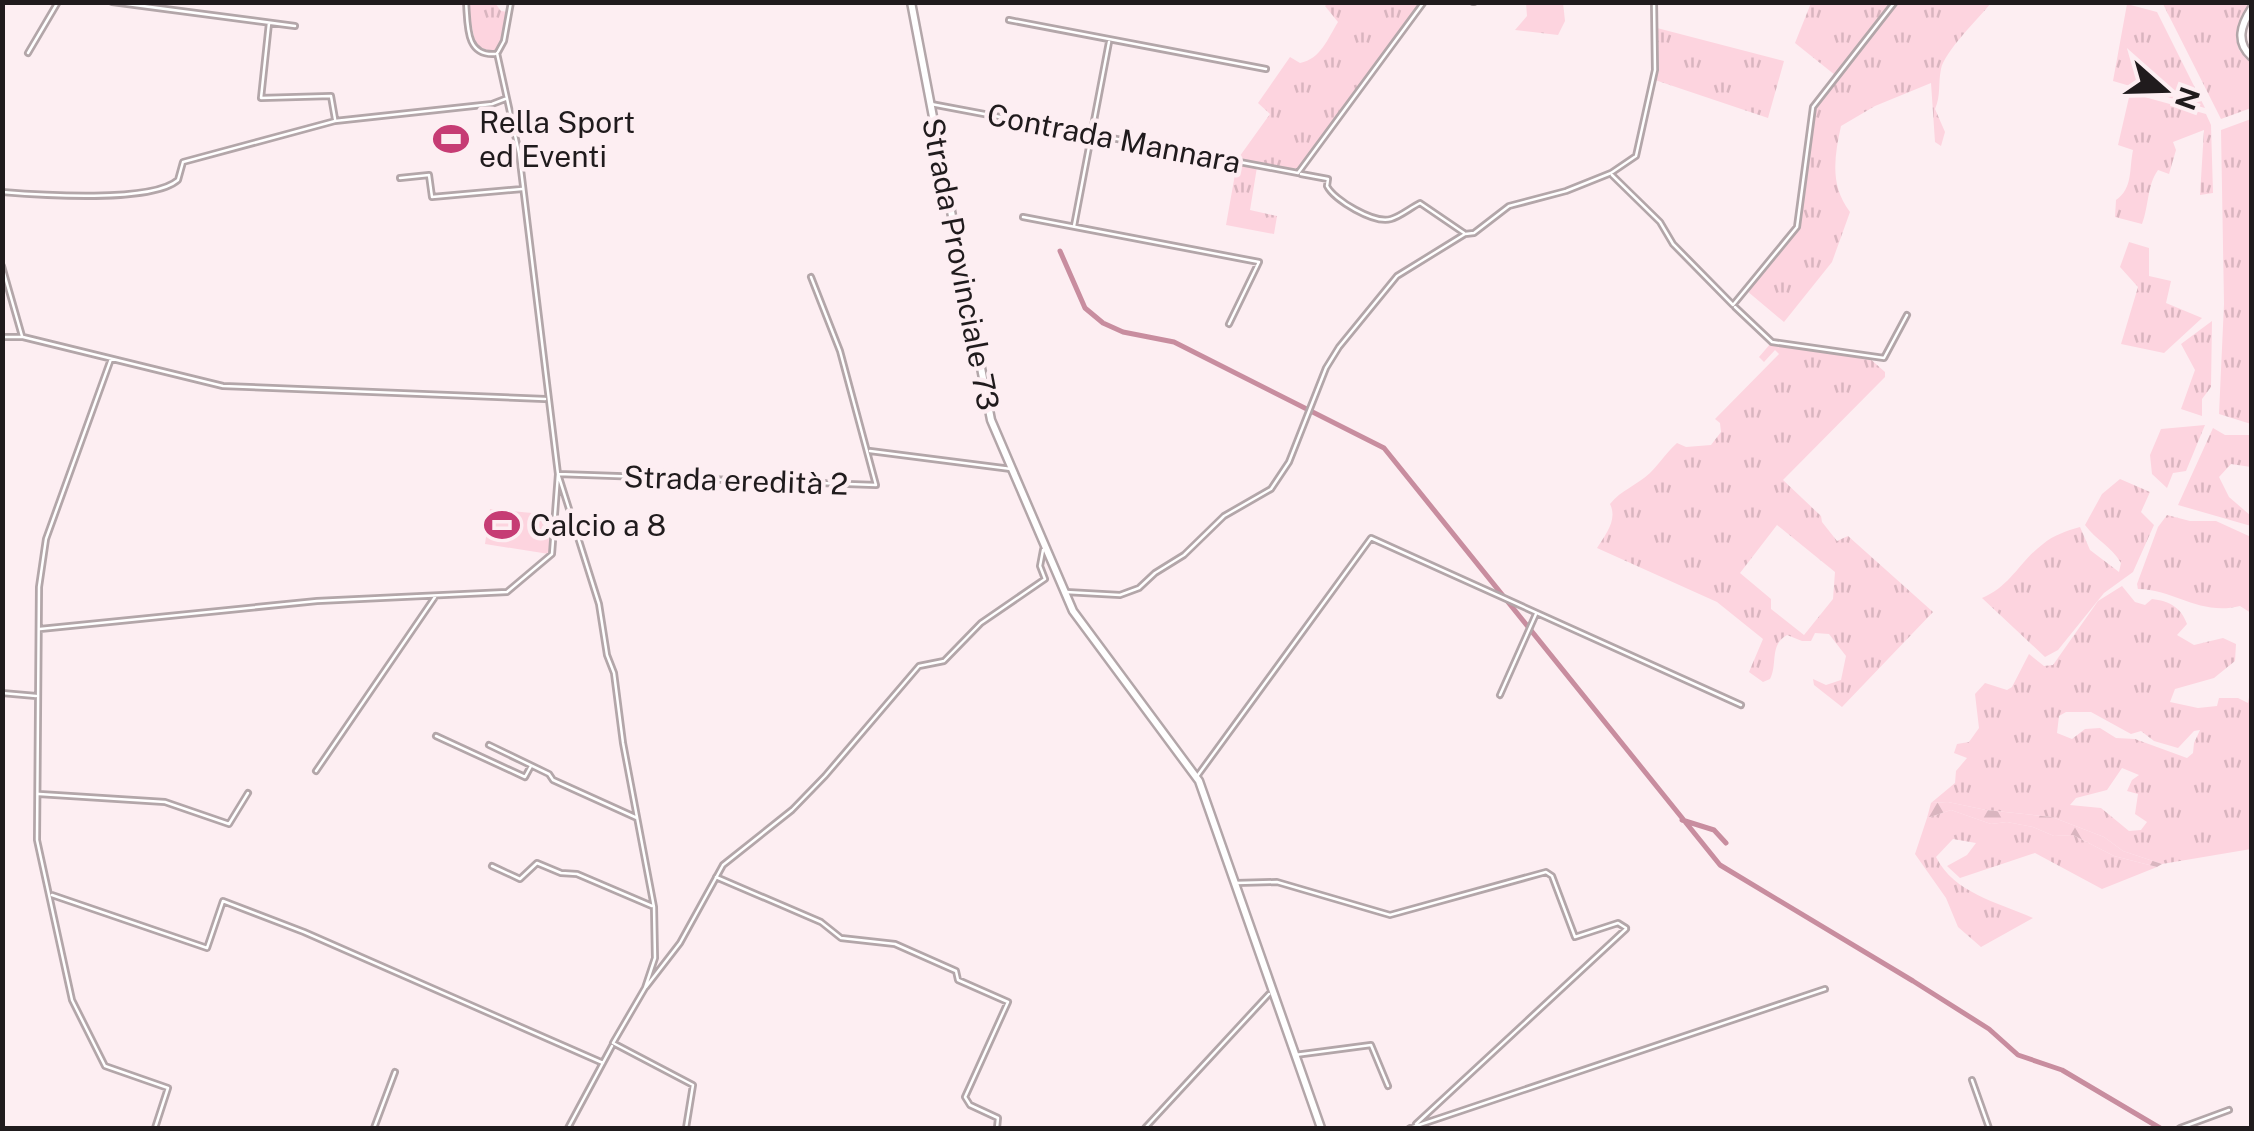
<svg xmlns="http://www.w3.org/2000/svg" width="2254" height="1131" font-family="'Public Sans',sans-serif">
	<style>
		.grass { fill: url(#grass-tufts); fill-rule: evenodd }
		.forest { fill: url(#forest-firs) }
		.pitch { fill: #fdd4df }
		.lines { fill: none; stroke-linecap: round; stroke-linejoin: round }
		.canal { stroke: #c88d9f; stroke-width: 5 }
		.street-casing { stroke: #b3a6a9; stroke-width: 8 }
		.secondary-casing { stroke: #b3a6a9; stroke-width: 11 }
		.street { stroke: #fff; stroke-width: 2.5 }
		.secondary { stroke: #fff; stroke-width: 6 }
		.labels { text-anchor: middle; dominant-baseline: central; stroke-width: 9; stroke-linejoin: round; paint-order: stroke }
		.poi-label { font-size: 30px; fill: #201b1d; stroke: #fdeef2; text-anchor: start }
		.street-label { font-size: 30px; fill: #201b1d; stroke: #fdeef2 }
	</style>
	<defs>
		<pattern id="grass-tufts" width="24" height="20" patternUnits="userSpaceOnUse" patternTransform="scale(2.5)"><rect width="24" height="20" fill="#fdd4df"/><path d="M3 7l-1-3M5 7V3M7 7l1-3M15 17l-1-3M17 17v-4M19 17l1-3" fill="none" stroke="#d9b5bf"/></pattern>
		<pattern id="forest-firs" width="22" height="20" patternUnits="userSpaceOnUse" patternTransform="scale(2.5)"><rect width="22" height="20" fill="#fdd4df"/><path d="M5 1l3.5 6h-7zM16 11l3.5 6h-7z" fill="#d9b5bf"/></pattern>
	</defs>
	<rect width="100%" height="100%" fill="#fdeef2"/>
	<path class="grass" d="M467,3H495L501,11L508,12L501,47L494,52L476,46Z
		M1328,3H1423L1299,170L1237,160L1270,114L1258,103L1290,57L1300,63C1321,59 1328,38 1338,22L1325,6Z
		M1526,3H1563L1565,21L1558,35L1515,30L1527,16Z
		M1811,3H1991C1979,18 1944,52 1941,69C1938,83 1941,96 1935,109L1945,132L1941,146L1935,142L1931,83L1875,106L1841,126C1834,158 1830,186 1850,212L1832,262L1784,322L1747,291L1797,223L1812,112L1835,75L1795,43Z
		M2158,3H2251L2236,38L2239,50L2251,62V108L2221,119L2163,4Z
		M2127,4L2157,12L2205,108L2113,81Z
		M1657,28L1784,61L1768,118L1655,80Z
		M2130,93L2206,114L2211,125L2213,193L2200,195L2204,130L2173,142L2176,150L2169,174L2158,170C2147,185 2149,206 2142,224L2115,217L2116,200C2133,188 2129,170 2133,150L2118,145Z
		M2251,119V424L2219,414L2224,304L2221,130Z
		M1237,163L1257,167L1250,210L1277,216L1274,234L1226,225Z
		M2129,242L2149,248V276L2171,281L2166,303L2202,318L2164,353L2121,344L2138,287L2120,267Z
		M2212,321L2211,387L2202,399V416L2181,409L2195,370L2181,344Z
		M1771,343L1868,357L1885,372V377L1783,480L1821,516L1822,522L1837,541L1848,536L1933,612L1842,707L1814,685L1813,679L1826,685L1841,680L1846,656L1829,634L1815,633L1811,641H1802L1787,635C1769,645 1778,664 1770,679L1763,682L1749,672L1763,639L1717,602L1597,548C1605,535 1618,520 1610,504C1621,490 1636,486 1650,473C1660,463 1666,453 1677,443L1686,447L1711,445L1721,432L1720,423L1715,419L1779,354L1775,350L1764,362L1759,357ZM1777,525L1835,572L1833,599L1804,635L1771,609V599L1740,573Z
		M2205,425L2186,471L2173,473L2167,488L2152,474L2150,455L2161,429Z
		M2213,428L2225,435H2251V467L2231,464L2219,477L2229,497L2251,516V526L2178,505Z
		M2120,479L2150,492L2141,512L2154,525L2133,572L2104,593L2058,650L2045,657L1982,598C2010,587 2020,561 2043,544C2054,535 2066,531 2080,527L2090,550L2119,572L2121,563C2111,546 2096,540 2085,525L2102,494Z
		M2167,515L2190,521H2216L2251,537V613L2240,606C2200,616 2176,590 2138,589L2137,584L2158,527Z
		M2122,586L2135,602L2145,605L2152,599C2169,601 2181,607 2187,624L2177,635L2194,645L2223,638L2236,644L2235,661L2214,678L2175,689L2170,702L2198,708L2217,706L2219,698H2238L2248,703L2251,686V849L2162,864L2123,851L2104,837L2052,817L1986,810L1948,802L1931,803L1955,783L1956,771L1967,758L1954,753L1957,744L1969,742L1979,728L1975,694L1985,683L2007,690L2012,687L2029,654L2044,666L2053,665L2098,601ZM2066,712H2091L2131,734L2141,731L2154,741L2178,748L2194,731L2200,730L2194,743L2193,753L2187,758L2135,739L2116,738L2100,728L2085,729L2072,739L2057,733L2059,716ZM2122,768L2139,775L2132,780L2127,791L2138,794L2135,814L2147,822L2141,830L2129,831L2101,808L2070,805L2076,798L2107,790Z
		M1951,810L1991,824L2007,822L2033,827L2054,836L2073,835L2114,856L2157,867L2102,889L2035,853L1960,878L1947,866L1967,855L1976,843L1953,839L1936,857C1954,893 1997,902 2033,918L1981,947L1958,927L1946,898L1915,854L1927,818Z"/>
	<path class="forest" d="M1948,802L1986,810L2052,817L2104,837L2123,851L2162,864L2157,867L2114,856L2073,835L2054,836L2033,827L2007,822L1991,824L1951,810L1927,818L1931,803Z"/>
	<path class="pitch" d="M490,509L554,515L549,554L485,544Z"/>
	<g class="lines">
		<path class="canal" d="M1060,251L1085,308L1103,323L1123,332L1174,342L1384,448L1720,865L1913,981L1989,1029L2018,1055L2062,1070L2160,1128
			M1682,820L1714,830L1726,843"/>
		<defs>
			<path id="street" d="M112,2L295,26
				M466,2C468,25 465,56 495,54
				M1473,2H1474
				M1009,20L1266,69
				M269,23L261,98L331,96L335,119
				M498,52L504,41L511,2
				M28,53L58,2
				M497,53L519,153L558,474L599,604L607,655L614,673L623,743L654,907L655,958L645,988L613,1043L693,1085L686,1128
				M931,104L1298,173L1424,2
				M1301,174L1328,179L1327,186C1334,200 1374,224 1391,219C1401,216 1410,208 1420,203L1464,233
				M1612,175L1660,222L1673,244L1733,305L1797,227L1813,107L1895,2
				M400,178L429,175L432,197L522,189
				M2,192C39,195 152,203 178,180L183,162L335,121L492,104L505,99
				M1023,217L1259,262L1229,324
				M1074,226L1109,42
				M2,266L22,336
				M1735,307L1772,342L1884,358L1907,315
				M2,337H23L223,386L545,399
				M111,359L46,539L39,587L37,840L72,1000L105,1066L168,1088L155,1128
				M870,451L1011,469
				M1066,592L1120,595L1139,588L1155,573L1184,555L1224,516L1271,489L1289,462L1326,368L1339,347L1397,276L1465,234L1474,233L1509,206L1566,191L1611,173L1636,156L1655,70L1654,2
				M40,629L317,601L507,592L552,554L558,474L876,485L840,351L811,277
				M2,693L36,696
				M1500,695L1536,614
				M436,736L525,777L531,766
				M489,745L549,774L553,780L637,818
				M316,771L435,597
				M1198,775L1371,538L1741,705
				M39,794L165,802L229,824L248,793
				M492,866L520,879L537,863L561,873L577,874L652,906
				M716,877L821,922L841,938L895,944L956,971L958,980L1008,1002L965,1097L970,1105L998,1118L997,1128
				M1236,883L1277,882L1390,915L1546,872L1552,876L1575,937L1618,923L1626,928
				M52,895L207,948L223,901L304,932L603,1063
				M646,987L680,943L723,865L792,810L825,776L919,666L944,661L981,623L1045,579L1040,566L1043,550
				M1295,1055L1371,1045L1388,1086
				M1972,1080L1989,1128
				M1416,1124L1626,929
				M374,1128L395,1072
				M568,1128L612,1046
				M1145,1128L1269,994
				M1410,1128L1825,989
				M2180,1128L2229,1110"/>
			<path id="secondary" d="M911,2L991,420L1073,611L1199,781L1321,1128
				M2252,8C2241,25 2235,42 2252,57"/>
		</defs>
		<use href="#street" class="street-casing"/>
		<use href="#secondary" class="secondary-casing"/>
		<use href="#street" class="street"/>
		<use href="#secondary" class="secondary"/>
	</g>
	<defs>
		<symbol id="stadium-bare" viewBox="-9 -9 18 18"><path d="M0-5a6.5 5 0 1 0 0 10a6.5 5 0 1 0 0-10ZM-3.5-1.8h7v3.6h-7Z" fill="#c63c74" stroke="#fdeef2" stroke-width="2.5" paint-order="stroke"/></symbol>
	</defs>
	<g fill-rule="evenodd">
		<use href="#stadium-bare" x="426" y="114" width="50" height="50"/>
		<use href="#stadium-bare" x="477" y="500" width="50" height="50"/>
	</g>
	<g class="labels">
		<g class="poi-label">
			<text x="479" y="122">Rella Sport<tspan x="479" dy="34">ed Eventi</tspan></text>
			<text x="530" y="525">Calcio a 8</text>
		</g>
		<g class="street-label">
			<text transform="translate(1114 138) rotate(11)">Contrada Mannara</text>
			<text transform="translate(961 264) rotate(79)">Strada Provinciale 73</text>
			<text transform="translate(736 480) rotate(2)">Strada eredità 2</text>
		</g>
	</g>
	<rect width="2254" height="1131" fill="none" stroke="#201b1d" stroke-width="10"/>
	<g transform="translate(2164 90) rotate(110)" stroke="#fdeef2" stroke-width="8" paint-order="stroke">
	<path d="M0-8L18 38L0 25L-18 38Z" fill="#201b1d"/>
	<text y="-15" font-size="28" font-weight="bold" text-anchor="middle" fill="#201b1d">N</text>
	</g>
</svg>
